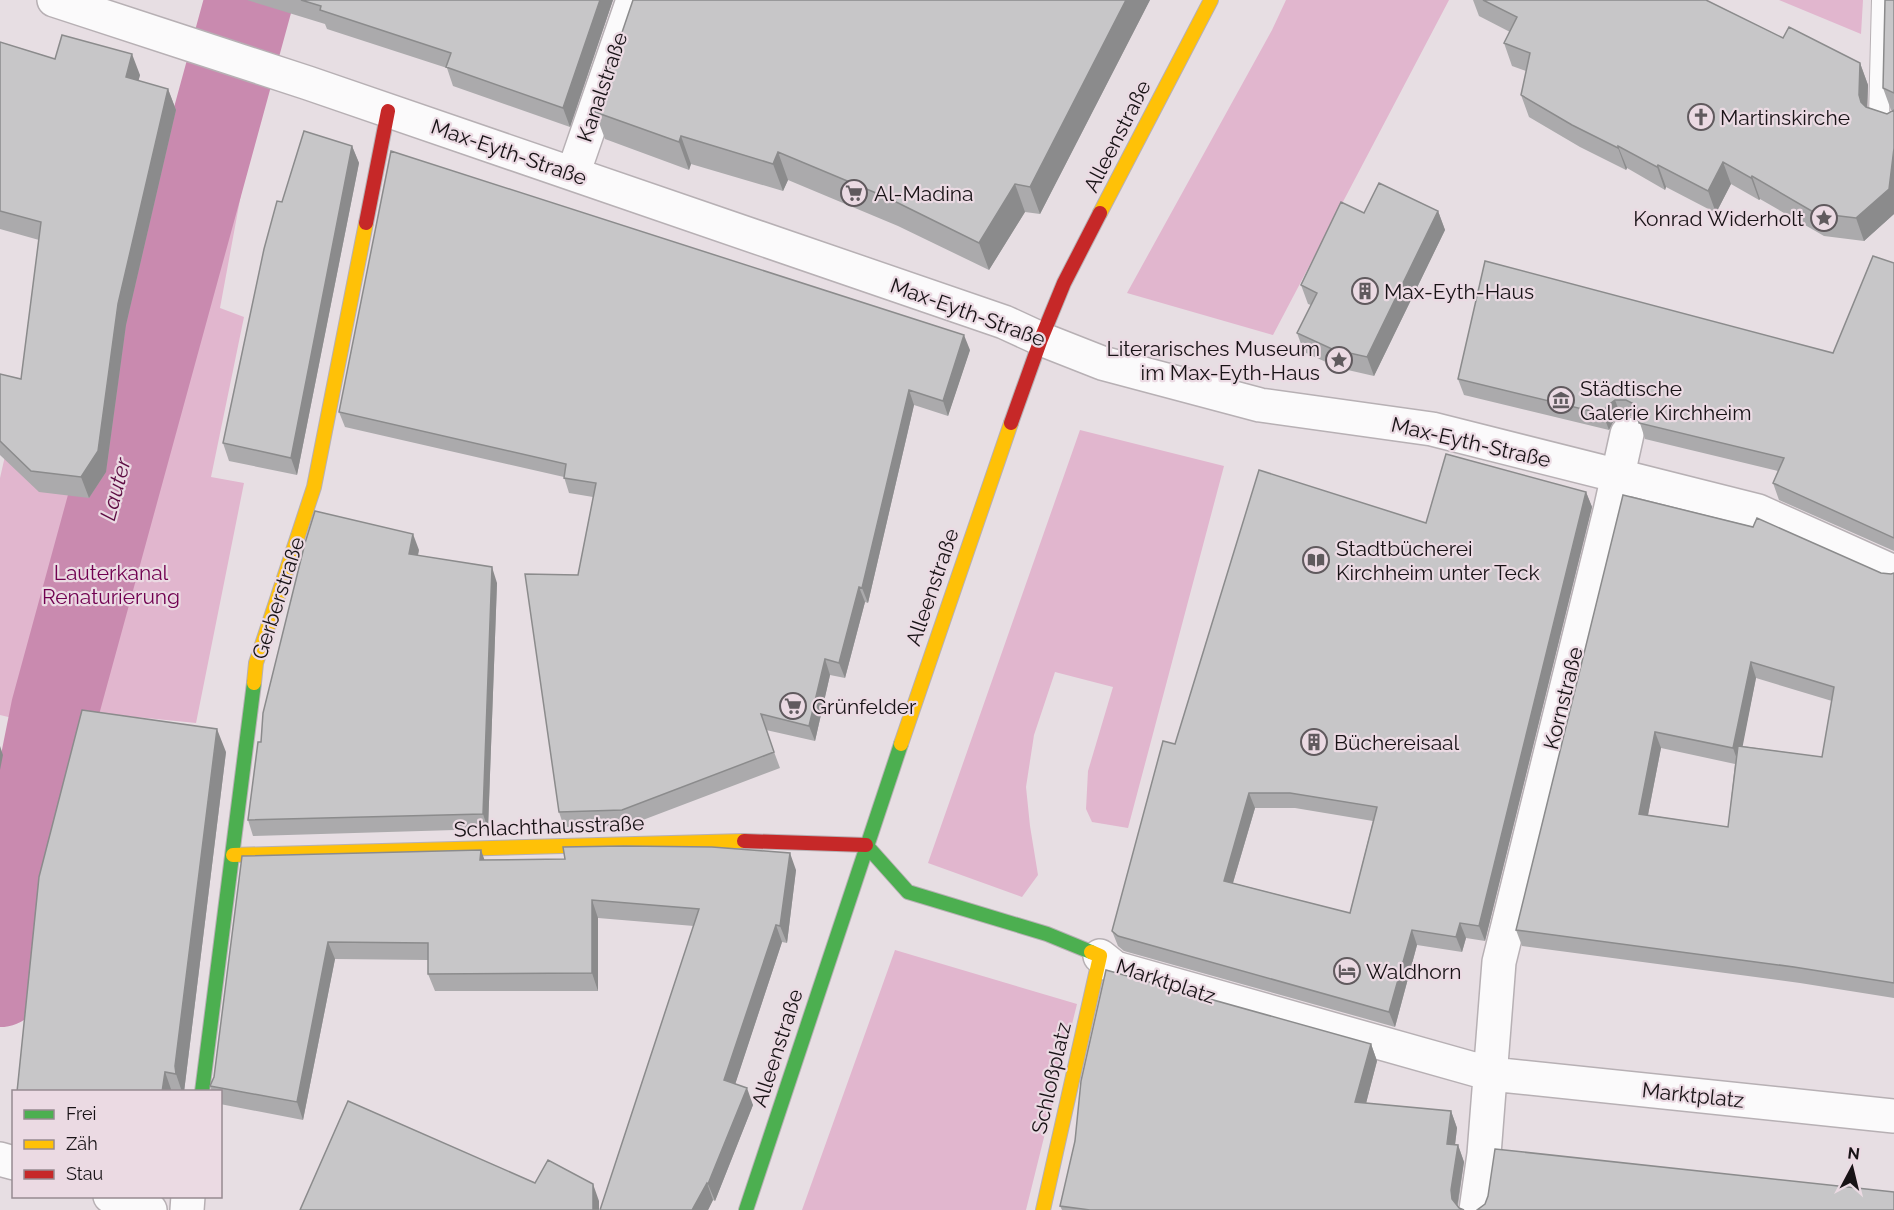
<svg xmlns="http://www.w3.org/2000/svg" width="1894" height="1210" font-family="Raleway,sans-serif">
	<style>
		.green { fill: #e1b6ce }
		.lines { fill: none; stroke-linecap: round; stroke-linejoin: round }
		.river { stroke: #c98aaf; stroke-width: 88 }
		.lane-casing { stroke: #b7b0b4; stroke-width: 22 }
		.street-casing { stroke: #b7b0b4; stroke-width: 36 }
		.fast-casing { stroke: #b7b0b4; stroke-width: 16 }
		.slow-casing { stroke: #b7b0b4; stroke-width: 16 }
		.jam-casing { stroke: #b7b0b4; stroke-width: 16 }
		.lane { stroke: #fbfafb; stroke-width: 20 }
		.street { stroke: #fbfafb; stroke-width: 33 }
		.fast { stroke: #4caf50; stroke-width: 14 }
		.slow { stroke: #ffc107; stroke-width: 14 }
		.jam { stroke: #c62828; stroke-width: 14 }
		.wall { fill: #abaaac; fill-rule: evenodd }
		.shaded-wall { fill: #8b8b8c }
		.building { fill: #c7c6c8; stroke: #8b8b8c; stroke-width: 1.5; fill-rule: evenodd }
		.labels { text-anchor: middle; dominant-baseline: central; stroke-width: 4.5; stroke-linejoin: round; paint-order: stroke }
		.street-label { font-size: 21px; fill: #181316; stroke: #ebdae3 }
		.poi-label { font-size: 21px; fill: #181316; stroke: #ebdae3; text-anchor: start }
		.park-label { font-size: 21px; fill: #700050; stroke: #ebdae3 }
		.water-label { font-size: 22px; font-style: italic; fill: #5d0d43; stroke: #ebdae3 }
	</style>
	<rect width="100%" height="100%" fill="#e7dee3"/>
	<path class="green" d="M1286,0H1449L1273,335L1127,293L1272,30Z
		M1779,0H1863L1861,34Z
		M187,130L249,151L220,308L244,317L211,477L244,483L196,723L86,712L29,722L0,715V478L5,456L126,474Z
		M1080,430L1224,466L1128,828L1092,822L1086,809L1088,771L1113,687L1055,672L1034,735L1026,787L1030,826L1038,875L1022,897L928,863Z
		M895,950L1077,1004L1026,1210H802Z"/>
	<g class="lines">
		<path class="river" d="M0,983L55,709L249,0"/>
		<defs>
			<path id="lane" d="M1882,0L1879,118L1894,124"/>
			<path id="street" d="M54,0L308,83L1004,322L1041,339L1102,363L1260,405L1432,429L1758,511L1894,572
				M573,174L633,0
				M1100,956L1115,968L1491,1074L1894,1116
				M0,1159L14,1163
				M110,1196L150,1210
				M187,1210L188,1196
				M1476,1210L1484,1154L1499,962L1610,511L1627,434"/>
			<path id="fast" d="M866,845L908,892L1047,934L1091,952
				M202,1092L254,683
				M746,1210L901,744"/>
			<path id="slow" d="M1100,213L1211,0
				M254,683L256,663L314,487L366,223
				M901,744L1011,423
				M233,855L744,841
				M1043,1210L1100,956L1091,952"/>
			<path id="jam" d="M366,223L388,111
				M1011,423L1041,339L1064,283L1100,213
				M744,841L866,845"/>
		</defs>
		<use href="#lane" class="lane-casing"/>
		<use href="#street" class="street-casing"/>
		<use href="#fast" class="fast-casing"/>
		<use href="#slow" class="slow-casing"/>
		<use href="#jam" class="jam-casing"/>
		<use href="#lane" class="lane"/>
		<use href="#street" class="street"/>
		<use href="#fast" class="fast"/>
		<use href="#slow" class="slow"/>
		<use href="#jam" class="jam"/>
	</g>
	<path class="wall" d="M247,0H613L570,127L453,86L447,68L327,29L325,24Z
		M1150,0L1040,214L1025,212L989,270L898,226L788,180L783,191L691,164L689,170L605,139L595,112Z
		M1473,0H1706L1783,38L1860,63L1868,85L1867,107L1887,114L1893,111L1891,110L1883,88L1894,0V214L1864,241L1824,236L1760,199L1759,200L1731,184L1716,213L1666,187L1665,190L1627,168L1626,170L1580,147L1529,117L1521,95L1526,71L1512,66L1504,43L1510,32L1479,16Z
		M0,42L55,59L140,75L138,81L168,89L176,110L126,325L106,472L89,498L39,492L0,455V374L21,379L39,240L0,229Z
		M352,146L359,163L297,475L229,461L223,443Z
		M1438,211L1445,230L1374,376L1339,368L1304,352L1297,333L1311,305L1308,304L1301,285L1364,213Z
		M1894,263V551L1779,500L1773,483L1778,471L1645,439L1639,420L1632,416H1621L1613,422L1609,430L1464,395L1458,379L1833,353Z
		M970,350L948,416L914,405L868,603L865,602L845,678L830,675L815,741L766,730L780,768L627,826L564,827L559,812L593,497L569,493L564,477L345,427L339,412Z
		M1586,492L1592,507L1485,941L1466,938L1462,952L1417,945L1395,1027L1124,951L1118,946L1112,931L1175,744L1426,523ZM1255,808H1295L1373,821L1350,913L1233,883Z
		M1623,495L1881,573L1891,574L1894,573V998L1800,983L1522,946L1516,930ZM1756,678L1832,701L1822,757L1742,746ZM1661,748L1735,764L1728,827L1648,815Z
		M419,550L418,556L497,583L488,829L253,836L248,820L261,742Z
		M226,752L184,1092H17Z
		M481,850L484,860L796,870L787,943L782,942L735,1084L753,1105L715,1201L713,1200L708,1210H600L694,926L598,918V991H435L428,974V960L335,959L303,1120L220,1104V1092H212L210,1086L214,1077L242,856Z
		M1371,1044L1377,1061L1366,1103L1451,1111L1457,1128L1455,1145H1458L1464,1162L1458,1206L1459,1208L1464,1210H1062L1060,1206Z"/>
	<path class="shaded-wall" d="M600,0H613L570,127L563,108Z
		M1126,0H1150L1040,214L1030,187Z
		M132,54L140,75L134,98L126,77Z
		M1860,63L1868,85L1867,118L1869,124L1859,95Z
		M168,89L176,110L126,325L106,472L89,498L81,477L118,304Z
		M681,136L691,164L689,170L679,142Z
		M352,146L359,163L297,475L291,458Z
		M1618,146L1627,168L1626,170L1618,148Z
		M1894,148V214L1864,241L1856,218Z
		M778,152L788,180L783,191L773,164Z
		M1723,162L1731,184L1716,213L1708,191Z
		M1658,165L1666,187L1665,190L1657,167Z
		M1752,176L1760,199L1759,200L1751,178Z
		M1015,184L1025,212L989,270L979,243Z
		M1438,211L1445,230L1374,376L1367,357Z
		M964,335L970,350L948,416L943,401Z
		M909,390L914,405L868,603L862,588Z
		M1615,400L1621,416L1613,422L1609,430L1603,414L1607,406Z
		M1586,492L1592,507L1485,941L1479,926Z
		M413,534L419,550L414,569L409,554Z
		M492,567L497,583L488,829L483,814Z
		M859,587L865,602L845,678L839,663Z
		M825,659L830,675L815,741L809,726Z
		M1751,662L1756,678L1739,765L1733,748Z
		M217,729L226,752L184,1092H182L176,1074L175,1066Z
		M1655,732L1661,748L1645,830L1639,814Z
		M0,746L3,755L0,770Z
		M1249,793L1255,808L1229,896L1224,881Z
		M481,850L487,867L480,860Z
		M790,853L796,870L787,943L780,926Z
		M592,900L598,918V991L592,973Z
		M1460,923L1466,938L1462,952L1456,937Z
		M776,925L782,942L731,1097L724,1080Z
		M1412,930L1417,945L1395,1027L1389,1012Z
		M328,942L335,959L303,1120L297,1102Z
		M1371,1044L1377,1061L1362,1119L1355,1102Z
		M165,1072L172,1092H162Z
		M747,1088L753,1105L715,1201L708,1184Z
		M1451,1111L1457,1128L1453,1161L1447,1144Z
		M1458,1145L1464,1162L1457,1207L1452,1199L1451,1190Z
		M707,1183L713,1200L708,1210H692Z
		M593,1184L599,1201V1210H593Z"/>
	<path class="building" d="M301,0H600L563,108L446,67L451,53L320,10L321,6Z
		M633,0H1126L1030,187L1015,184L979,243L888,198L778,152L773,164L681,136L679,142L595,112Z
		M1483,0H1706L1783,38L1789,27L1860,63L1859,95L1861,102L1866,107L1887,114L1894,110V148L1889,189L1856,218L1815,213L1752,176L1751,178L1723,162L1708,191L1658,165L1657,167L1618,146V148L1572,125L1521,95L1530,53L1504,43L1517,17Z
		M1885,0H1894V93L1883,88Z
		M62,35L132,54L126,77L168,89L118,304L98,451L81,477L31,471L0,441V374L21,379L41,222L0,211V42L55,59Z
		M304,131L352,146L291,458L223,443L264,249L277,201L282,202Z
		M391,151L964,335L943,401L909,390L862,588L859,587L839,663L825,659L809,726L761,714L774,752L622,810L559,812L525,574L578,575L596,483L564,478L566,464L339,412Z
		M1379,183L1438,211L1367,357L1332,349L1297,333L1317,293L1301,285L1341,202L1364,213Z
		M1873,256L1894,263V538L1773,483L1784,458L1639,423V412L1634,404L1626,400H1615L1607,406L1603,414L1458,379L1485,261L1833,353Z
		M1446,454L1586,492L1479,926L1460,923L1456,937L1412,930L1389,1012L1118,936L1112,931L1163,741L1175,744L1259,470L1426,523ZM1249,793H1290L1377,807L1350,913L1224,881Z
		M1623,495L1753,527L1757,518L1881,573L1891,574L1894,573V983L1794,967L1516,930ZM1751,662L1834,687L1822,757L1738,746L1728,827L1639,814L1655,732L1733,748Z
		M315,511L413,534L409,554L492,567L483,814L248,820L258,742H261L263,713L305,543Z
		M82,710L217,729L175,1066L176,1074L165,1072L162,1092H17L39,877Z
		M624,846L712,847L790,853L780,926L776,925L724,1080L747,1088L708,1184L707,1183L692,1210H600L699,909L592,900V973L428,974V943L328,942L297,1102L210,1086L214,1077L242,856L481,850L480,860L565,859L563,847Z
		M1106,970L1371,1044L1355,1102L1451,1111L1447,1144L1458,1145L1451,1190L1452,1199L1459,1208L1464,1210H1090L1060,1206L1075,1141L1081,1081Z
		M348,1101L535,1183L548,1160L593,1184V1210H300Z
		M1495,1149L1894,1192V1210H1477L1485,1204L1488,1196Z"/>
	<defs>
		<symbol id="church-ring" viewBox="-11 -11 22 22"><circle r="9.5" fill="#ebdae3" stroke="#605a5e" stroke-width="1.5"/><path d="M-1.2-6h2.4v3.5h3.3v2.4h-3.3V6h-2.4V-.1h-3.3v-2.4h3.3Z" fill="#605a5e"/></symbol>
		<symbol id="supermarket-ring" viewBox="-11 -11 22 22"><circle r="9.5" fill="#ebdae3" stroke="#605a5e" stroke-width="1.5"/><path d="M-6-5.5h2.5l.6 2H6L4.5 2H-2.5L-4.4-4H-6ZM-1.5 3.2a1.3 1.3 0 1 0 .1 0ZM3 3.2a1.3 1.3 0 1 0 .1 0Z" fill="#605a5e"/></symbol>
		<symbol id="sight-ring" viewBox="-11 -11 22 22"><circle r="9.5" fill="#ebdae3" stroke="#605a5e" stroke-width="1.5"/><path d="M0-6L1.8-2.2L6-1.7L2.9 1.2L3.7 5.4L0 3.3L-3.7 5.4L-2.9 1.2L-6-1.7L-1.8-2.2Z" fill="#605a5e"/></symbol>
		<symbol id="building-ring" viewBox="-11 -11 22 22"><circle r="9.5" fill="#ebdae3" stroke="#605a5e" stroke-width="1.5"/><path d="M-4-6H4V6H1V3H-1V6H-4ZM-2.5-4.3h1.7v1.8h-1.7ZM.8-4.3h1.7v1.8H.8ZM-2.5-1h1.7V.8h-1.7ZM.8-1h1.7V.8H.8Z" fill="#605a5e"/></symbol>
		<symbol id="museum-ring" viewBox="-11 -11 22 22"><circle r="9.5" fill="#ebdae3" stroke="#605a5e" stroke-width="1.5"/><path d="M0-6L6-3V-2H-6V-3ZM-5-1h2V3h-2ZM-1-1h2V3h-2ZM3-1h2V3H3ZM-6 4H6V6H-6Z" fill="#605a5e"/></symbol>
		<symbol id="library-ring" viewBox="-11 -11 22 22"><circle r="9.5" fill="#ebdae3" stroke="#605a5e" stroke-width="1.5"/><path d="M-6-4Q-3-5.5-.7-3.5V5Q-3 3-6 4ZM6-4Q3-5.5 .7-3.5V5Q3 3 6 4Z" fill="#605a5e"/></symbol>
		<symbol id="hotel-ring" viewBox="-11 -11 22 22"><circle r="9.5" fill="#ebdae3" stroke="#605a5e" stroke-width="1.5"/><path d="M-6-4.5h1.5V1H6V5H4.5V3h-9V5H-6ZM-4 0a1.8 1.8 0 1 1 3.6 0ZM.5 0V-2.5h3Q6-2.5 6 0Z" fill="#605a5e"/></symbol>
	</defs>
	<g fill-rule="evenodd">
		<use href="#church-ring" x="1686" y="102" width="30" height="30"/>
		<use href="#supermarket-ring" x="839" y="178" width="30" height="30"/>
		<use href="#sight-ring" x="1809" y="203" width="30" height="30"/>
		<use href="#building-ring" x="1350" y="276" width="30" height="30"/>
		<use href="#sight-ring" x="1324" y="345" width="30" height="30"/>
		<use href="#museum-ring" x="1546" y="385" width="30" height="30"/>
		<use href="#library-ring" x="1301" y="545" width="30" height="30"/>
		<use href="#supermarket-ring" x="778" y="691" width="30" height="30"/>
		<use href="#building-ring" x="1299" y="727" width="30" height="30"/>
		<use href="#hotel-ring" x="1332" y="956" width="30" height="30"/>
	</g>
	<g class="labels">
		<g class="street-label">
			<text transform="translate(602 87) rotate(-71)">Kanalstraße</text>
			<text transform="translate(1117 136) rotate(-63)">Alleenstraße</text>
			<text transform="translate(509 152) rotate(19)">Max-Eyth-Straße</text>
			<text transform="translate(968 312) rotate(20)">Max-Eyth-Straße</text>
			<text transform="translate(1471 442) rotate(13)">Max-Eyth-Straße</text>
			<text transform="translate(932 587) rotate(-71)">Alleenstraße</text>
			<text transform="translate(278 598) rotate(-72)">Gerberstraße</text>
			<text transform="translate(1563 698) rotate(-76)">Kornstraße</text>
			<text transform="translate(549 826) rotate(-2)">Schlachthausstraße</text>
			<text transform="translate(1166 981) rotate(18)">Marktplatz</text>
			<text transform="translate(777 1048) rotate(-72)">Alleenstraße</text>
			<text transform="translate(1051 1078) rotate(-77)">Schloßplatz</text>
			<text transform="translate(1693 1095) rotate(6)">Marktplatz</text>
		</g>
		<g class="poi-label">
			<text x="1720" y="117">Martinskirche</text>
			<text x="874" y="193">Al-Madina</text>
			<text x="1804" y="218" text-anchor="end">Konrad Widerholt</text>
			<text x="1384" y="291">Max-Eyth-Haus</text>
			<text x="1320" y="348" text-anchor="end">Literarisches Museum<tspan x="1320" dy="24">im Max-Eyth-Haus</tspan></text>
			<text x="1580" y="388">Städtische<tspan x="1580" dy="24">Galerie Kirchheim</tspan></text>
			<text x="1336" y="548">Stadtbücherei<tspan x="1336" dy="24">Kirchheim unter Teck</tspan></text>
			<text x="812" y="706">Grünfelder</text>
			<text x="1334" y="742">Büchereisaal</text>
			<text x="1366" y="971">Waldhorn</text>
		</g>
		<g class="park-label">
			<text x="111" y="572">Lauterkanal<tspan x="111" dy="24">Renaturierung</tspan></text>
		</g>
		<g class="water-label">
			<text transform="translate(115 489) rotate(-75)">Lauter</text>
		</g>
	</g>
	<rect x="12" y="1090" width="210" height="108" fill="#ebdae3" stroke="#978a91" stroke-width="1.5"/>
	<rect x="24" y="1110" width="30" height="9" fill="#4caf50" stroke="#978a91" stroke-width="1.5"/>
	<text x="66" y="1120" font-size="18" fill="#181316">Frei</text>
	<rect x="24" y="1140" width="30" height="9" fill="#ffc107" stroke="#978a91" stroke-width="1.5"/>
	<text x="66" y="1150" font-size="18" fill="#181316">Zäh</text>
	<rect x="24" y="1170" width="30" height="9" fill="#c62828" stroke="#978a91" stroke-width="1.5"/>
	<text x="66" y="1180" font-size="18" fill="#181316">Stau</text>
	<g transform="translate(1852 1168) rotate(7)" stroke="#ebdae3" stroke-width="4.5" paint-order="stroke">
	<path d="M0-4.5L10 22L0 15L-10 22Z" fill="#181316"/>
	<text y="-9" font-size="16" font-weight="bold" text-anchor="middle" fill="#181316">N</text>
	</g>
</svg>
